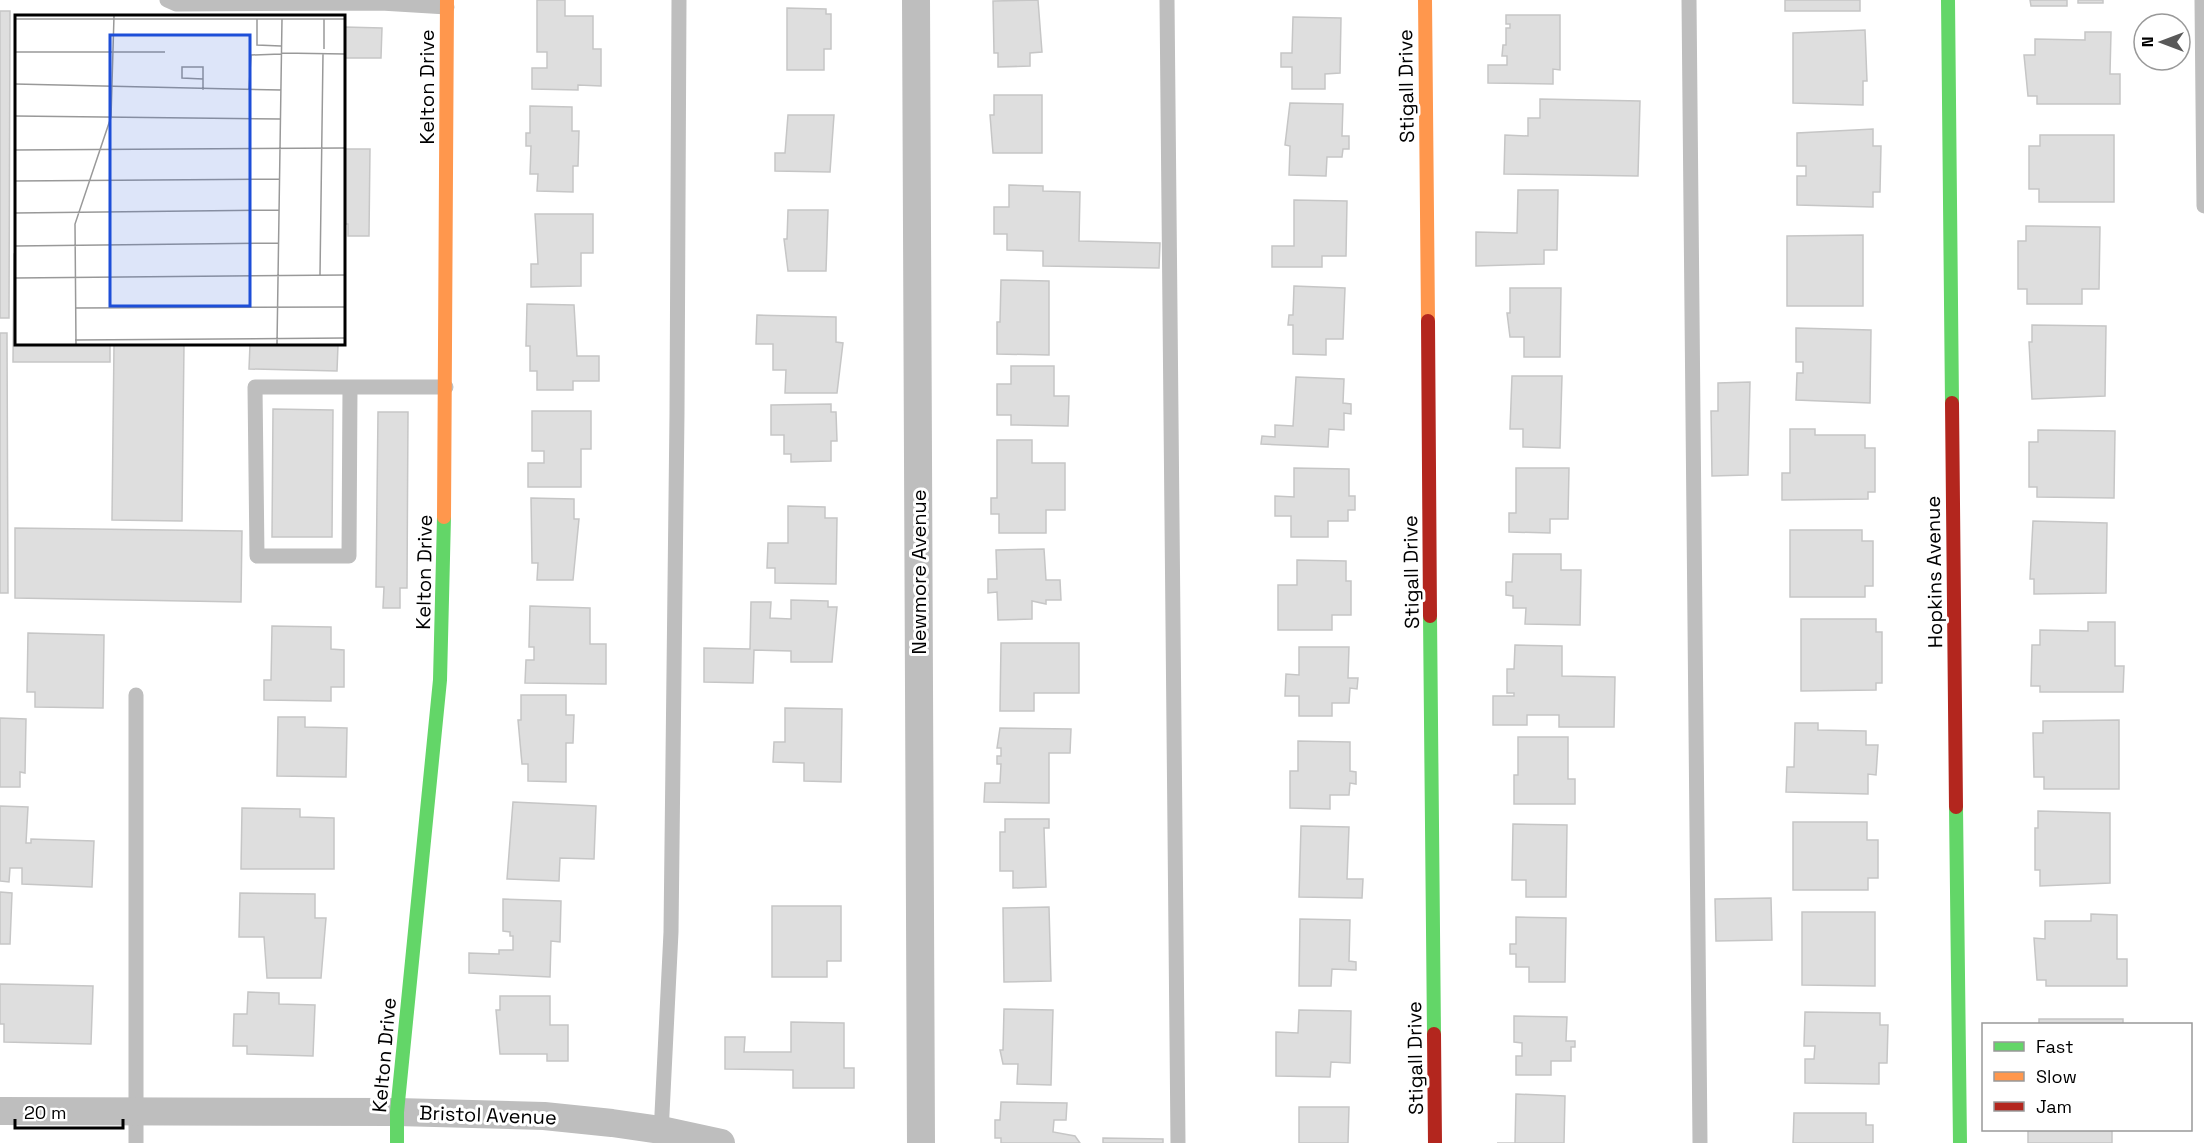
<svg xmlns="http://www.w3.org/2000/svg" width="2204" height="1143" font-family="'Space Grotesk',sans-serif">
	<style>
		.building { fill: #dedede; stroke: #c6c6c6; stroke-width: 1.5 }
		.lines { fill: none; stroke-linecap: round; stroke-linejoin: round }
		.lane { stroke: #bebebe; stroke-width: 15 }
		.street { stroke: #bebebe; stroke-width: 28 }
		.fast { stroke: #63d668; stroke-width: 14 }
		.slow { stroke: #ff974d; stroke-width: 14 }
		.jam { stroke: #b3261e; stroke-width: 14 }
		.labels { text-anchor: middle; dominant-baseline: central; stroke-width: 6; stroke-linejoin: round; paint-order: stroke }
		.street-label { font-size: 20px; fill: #000; stroke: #fff }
		.inset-road { fill: none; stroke: #999; stroke-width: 1.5 }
		.view { fill: #1d4ed8; fill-opacity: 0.15; stroke: #1d4ed8; stroke-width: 3 }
		.inset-edge { fill: none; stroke: #000; stroke-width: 3 }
	</style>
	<rect width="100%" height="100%" fill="#fff"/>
	<path class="building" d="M537,0H565V16H593V49H601V86L578,85V90L532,89V68H547V52H537Z
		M1038,0L1042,52L1030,53V66L998,67V53H994L993,1Z
		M1785,0H1860V11H1785Z
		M2030,0H2067V6H2031Z
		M2078,0H2103V3H2078Z
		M787,8L826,9V14H831V49H824V70H787Z
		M0,11H10L9,318H0Z
		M1506,15H1560V70L1553,69V84L1488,83V65H1507V56H1502L1503,45H1506V28H1510V24H1506Z
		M1293,17L1341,18L1340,73L1325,74V89H1292V67H1281V53H1292Z
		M344,27L382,28L381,58H344Z
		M1865,30L1867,81H1863V105L1793,103V33Z
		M2085,32H2111L2110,74H2120V104H2037V96H2028L2024,55H2035V39L2085,40Z
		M994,95H1042V153H993L990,115H994Z
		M1540,99L1640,101L1638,176L1504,174L1505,135L1528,136V118H1540Z
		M1290,103L1343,104L1342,136H1349V149H1343L1342,157H1327L1326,176L1289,175L1290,146L1285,145Z
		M530,106L572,107V131H579L578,166H573V192L537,191L538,174H530L531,146H526V133H530Z
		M788,115H834L830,172L775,171V153H785Z
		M1873,129V146H1881L1880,192H1873V207L1797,205V176H1806V166H1797V133Z
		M2040,135H2114V202H2039V189H2029V146H2040Z
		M344,149H370L369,236H348V224H344Z
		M1009,185L1043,186V191L1080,192L1079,241L1160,243L1159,268L1043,266V251L1007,250V234H994V207H1009Z
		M1518,190H1558L1557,250H1544V264L1476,266V232L1517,233Z
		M1294,200L1347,201L1346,256H1322V267H1272V246H1294Z
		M788,210H828L826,271H788L784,239H787Z
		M535,214H593V253H581V286L531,287V264H538Z
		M2026,226L2100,227L2099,289H2082V304H2027V289H2018V241H2026Z
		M1863,235V306H1787V236Z
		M14,254H16V344H110V362H13Z
		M1001,280L1049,281V355L997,354V322H1000Z
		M1294,286L1345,288L1343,339H1326V355L1293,354V325H1288L1289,315H1293Z
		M1510,288H1561L1560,357H1524V337H1510L1507,313H1510Z
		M527,304L574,305L577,356H599V381H573V390H537V371H530V346H526Z
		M757,315L836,317V342L843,343L837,393H785L786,370H773V344H756Z
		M2032,325L2106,326L2105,396L2032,399L2029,342H2032Z
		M1796,328L1871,330L1870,403L1796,400L1797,373H1803V362H1796Z
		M0,333H7L8,593H0Z
		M114,344H184L182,521L112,520Z
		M250,344L338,345L337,371L249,369Z
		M1011,366H1054V396H1069L1068,426L1011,425V415H997V384H1011Z
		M1512,376H1562L1560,448L1523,447V429H1510Z
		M1296,377L1344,379L1343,403L1351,404V414L1344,413V430L1329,429L1328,447L1261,444L1262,436L1275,437V425L1293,426Z
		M1750,382L1748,475L1712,476L1711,411H1718V383Z
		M831,404V412H836L837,441H831V461L791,462V454H784V435H771V405Z
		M273,409L333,410L332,537H272Z
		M532,411H591V449H581V487H528V463H544V451H532Z
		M378,412H408L407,588H400V608H383L384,587H376Z
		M1790,429H1815V435H1865V448H1875V492H1868V499L1782,500V473H1790Z
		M2038,430L2115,431L2114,498L2037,497V487H2029V442H2038Z
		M997,440H1032V463H1065V510H1046V533H999V514H991V498H997Z
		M1294,468L1349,469V496H1355V510H1348V521H1328V537H1291V516H1275V496L1294,497Z
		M1516,468H1569L1568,519H1550V533L1509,532V513H1516Z
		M531,498L574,499V519H579L573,580H537L538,563H532Z
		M788,506L825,507V518H837L836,584L775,583V568H767L768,543H788Z
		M2033,521L2107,523L2106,593L2034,594V579H2030Z
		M15,528L242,531L241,602L15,598Z
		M1790,530H1862V541H1873V586H1865V597H1790Z
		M1044,549L1046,580H1060L1061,600H1046V604L1032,601V619L998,620L997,592L988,593V579H997L996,550Z
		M1513,554H1561V570H1581L1580,625L1525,624L1526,608H1513V596L1506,595V582H1512Z
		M1297,560L1346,561V581H1351V615H1332V630H1278V585H1297Z
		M791,600L828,601V607H837L832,662H791V651L754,650L753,683L704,682V648L750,649L751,602H771L770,618L791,619Z
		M530,606L590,608V644H606V684L525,683L526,660H534V647H529Z
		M1801,619H1876V632H1882V683H1876V690L1801,691Z
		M2088,622H2115V666H2124L2123,692H2040V686H2031L2032,645H2040V630L2088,631Z
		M272,626L331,627V649L344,650V687H331V701L264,700V680H271Z
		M28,633L104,635L103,708L35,707V692H27Z
		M1001,643H1079V693H1034V711H1000Z
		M1515,645L1562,646V676L1615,677L1614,727H1559V715H1527V725H1493V696H1514V693H1507V669H1514Z
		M1299,647H1349L1348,678H1358L1357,689L1350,688L1349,703H1332V716H1299V696H1285L1286,674L1299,675Z
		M521,695H566V715H574L573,743H566V782L528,781V764H522L518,720H521Z
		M785,708L842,709L841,782L804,781V763L773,762L774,742H785Z
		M278,717H305V727L347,728L346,777L277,776Z
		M0,718L26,719L25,773L20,772V787H0Z
		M2119,720V789H2044V777H2034L2033,733H2043V721Z
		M1795,723H1818V730L1866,731V745H1878L1876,775L1868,774V794L1786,792L1787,767H1794Z
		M1000,728L1071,729L1070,753H1049V803L984,802L985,783H1000L1001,764H997V756H1001V748H997Z
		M1518,737H1568V779H1575V804H1514V775H1518Z
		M1298,741L1350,742V771L1356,772V784L1350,783L1349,795H1330V809L1290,808V771H1298Z
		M513,802L596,806L594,859L560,858L559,881L507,879Z
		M0,806L28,807L26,843H31V839L94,841L92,887L22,884V868H10L9,882L0,881Z
		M242,808L300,809V817L334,818V869H241Z
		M2038,811L2110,813V883L2040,886V870H2035V828H2038Z
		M1005,819H1049V828H1044L1046,887L1013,888V871H1000V832H1005Z
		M1793,822H1867V840H1878V878H1868V890H1793Z
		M1513,824L1567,825L1566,897H1526V880H1512Z
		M1301,826L1349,827L1347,879H1363L1362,898L1299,897Z
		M0,892L12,893L10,944H0Z
		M240,893L315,894V918H326L321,978H267L264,937H239Z
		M1771,898L1772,940L1716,941L1715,899Z
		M503,899L561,901L560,942L551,941L550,977L469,973V953L499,954V950H513V936H510V932L503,931Z
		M772,906H841V961H827V977H772Z
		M1049,907L1051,981L1004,982L1003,908Z
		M1802,912H1875V986L1802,985Z
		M2091,914L2117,915V959H2127V986H2046V980H2037L2034,938L2045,939V921H2091Z
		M1516,917L1566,918L1565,982H1529V967H1516V954H1510V944H1516Z
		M1300,919L1350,920L1349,961L1356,962V970L1332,969L1331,986H1299Z
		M0,984L93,986L91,1044L4,1042V1024H0Z
		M248,992L279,993V1004L315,1005L313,1056L247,1054V1046H233L234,1014H247Z
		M500,996H550V1025H568V1061H547V1054H500L496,1010H500Z
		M1004,1009L1053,1010L1051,1085L1017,1084L1018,1064H1003L1000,1050H1003Z
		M1299,1010L1351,1011L1350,1063L1331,1062L1330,1077L1276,1076V1032L1298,1033Z
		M1805,1012L1880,1013V1025H1888L1887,1063H1879V1084L1805,1083V1059H1814L1815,1046H1804Z
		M1514,1016L1567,1017L1566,1041H1575V1047H1571V1061H1551V1075H1516V1056H1522V1043L1514,1042Z
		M2039,1019H2123V1024H2039Z
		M791,1022L844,1023V1068H854V1088H793V1070L725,1069V1037H745L744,1052H791Z
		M1516,1094L1565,1096L1564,1143H1497H1515Z
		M1001,1102L1067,1103L1066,1120H1054L1053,1132L1075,1136L1080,1143H1001V1138H995V1120H1000Z
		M1299,1107H1349L1348,1143H1299Z
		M1794,1113H1866V1125H1873V1143H1793Z
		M2028,1130H2112V1143H2028Z
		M1103,1138L1163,1139V1143H1103Z"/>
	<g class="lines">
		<path class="lane" d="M167,0L176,4L381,3L447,7
			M1167,0L1178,1143
			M1689,0L1700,1143
			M2202,0L2204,206
			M350,387L349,556H257L255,387H446
			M661,1134L671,932L677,413L679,0
			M136,1143V695"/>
		<path class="street" d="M916,0L921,1143
			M0,1111L397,1112L544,1116L612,1123L661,1130L721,1143"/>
		<path class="fast" d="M1948,0L1952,403
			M1430,616L1434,1034
			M1956,807L1960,1143
			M397,1143V1112L440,680L444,517"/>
		<path class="slow" d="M1425,0L1428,321
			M444,517L447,0"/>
		<path class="jam" d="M1428,321L1430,616
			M1952,403L1956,807
			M1434,1034L1435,1143"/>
	</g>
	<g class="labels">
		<g class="street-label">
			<text transform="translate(1406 86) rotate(-91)">Stigall Drive</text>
			<text transform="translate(427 87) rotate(-90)">Kelton Drive</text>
			<text transform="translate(424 572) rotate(-89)">Kelton Drive</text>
			<text transform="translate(919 572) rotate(-90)">Newmore Avenue</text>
			<text transform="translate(1411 572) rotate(-91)">Stigall Drive</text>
			<text transform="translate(1934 572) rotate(-91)">Hopkins Avenue</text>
			<text transform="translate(384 1055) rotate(-85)">Kelton Drive</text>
			<text transform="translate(1415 1058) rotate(-91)">Stigall Drive</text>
			<text transform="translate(488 1115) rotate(2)">Bristol Avenue</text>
		</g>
	</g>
	<g transform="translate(15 15)">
		<rect width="330" height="330" fill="#fff"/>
		<path class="inset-road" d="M0,4H330M242,4V30L266,31M309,4V34M0,37H150M266,38L330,39M188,64L167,63V52H188V75M0,69L266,75M234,75L236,40L266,39M0,101L265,104M0,135L330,133M0,166L265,164M0,198L264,195M0,231L264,228M305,260L308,39M0,263L330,260M60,293L330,292M60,325L330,323M61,329L60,209L96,102L99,1M262,329L267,4"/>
		<path class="view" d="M95,20H235V291H95Z"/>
		<rect width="330" height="330" class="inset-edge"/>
	</g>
	<rect x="1982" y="1023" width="210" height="108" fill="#ffffff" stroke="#999999" stroke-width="1.5"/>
	<rect x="1994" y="1042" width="30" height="9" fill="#63d668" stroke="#999999" stroke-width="1.5"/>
	<text x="2036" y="1053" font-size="18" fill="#000000">Fast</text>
	<rect x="1994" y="1072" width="30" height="9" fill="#ff974d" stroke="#999999" stroke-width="1.5"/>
	<text x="2036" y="1083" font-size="18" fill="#000000">Slow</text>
	<rect x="1994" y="1102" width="30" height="9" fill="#b3261e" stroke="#999999" stroke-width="1.5"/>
	<text x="2036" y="1113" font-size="18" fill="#000000">Jam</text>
	<g transform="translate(2162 42) rotate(270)"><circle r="28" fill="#ffffff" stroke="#999999" stroke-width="1.5"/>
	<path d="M0-4.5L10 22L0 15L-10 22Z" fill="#595959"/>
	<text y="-9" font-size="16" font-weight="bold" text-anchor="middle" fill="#000000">N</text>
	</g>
	<path d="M15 1119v9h108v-9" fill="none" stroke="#000000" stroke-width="3"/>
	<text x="24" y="1119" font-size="18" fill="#000000" stroke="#ffffff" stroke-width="4.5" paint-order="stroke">20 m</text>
</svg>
